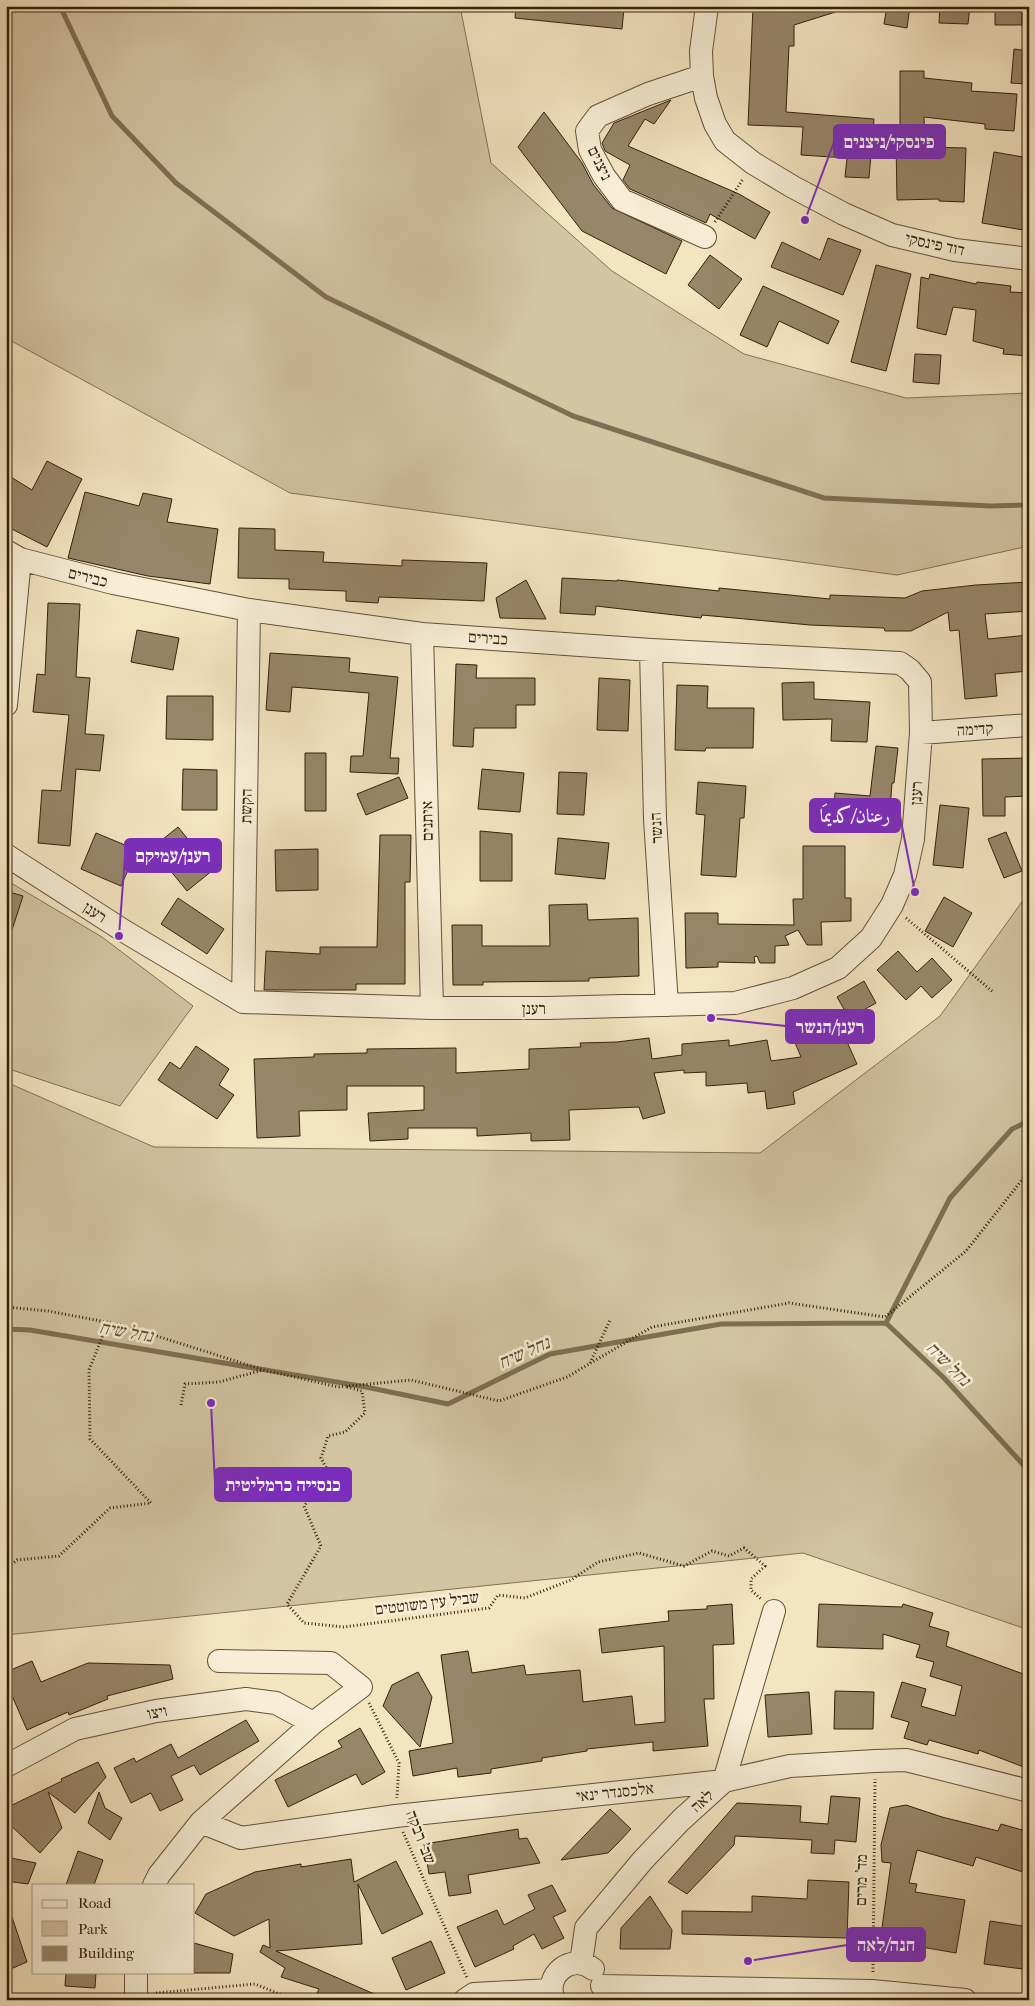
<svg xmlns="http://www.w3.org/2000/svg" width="1035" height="2006" font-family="'IM FELL French Canon',Amiri,'Frank Ruhl Libre',serif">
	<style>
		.green { fill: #d3c4a2; stroke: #837256 }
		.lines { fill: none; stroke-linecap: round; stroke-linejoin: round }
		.stream { stroke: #7f6e53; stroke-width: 5 }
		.building { fill: #97866a; stroke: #33200b }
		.minor-casing { stroke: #635138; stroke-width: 24 }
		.path { stroke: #33200b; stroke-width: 3; stroke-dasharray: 1 2.5; stroke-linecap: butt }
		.minor { stroke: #f8eed7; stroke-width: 22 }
		.labels { text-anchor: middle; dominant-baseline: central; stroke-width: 5; stroke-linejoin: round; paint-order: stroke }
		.street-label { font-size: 16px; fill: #33200b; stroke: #f8eed7 }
		.water-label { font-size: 18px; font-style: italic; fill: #5f4e35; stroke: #f8eed7 }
		.leader { fill: none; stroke: #7b2cbf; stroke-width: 2 }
		.callout-dot { fill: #7b2cbf; stroke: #f8eed7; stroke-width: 2 }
		.callout { fill: #7b2cbf; stroke: #7b2cbf; stroke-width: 2 }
		.callout-label { font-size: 18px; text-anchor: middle; font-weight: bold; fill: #fff }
	</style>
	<rect width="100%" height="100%" fill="#f4e5c1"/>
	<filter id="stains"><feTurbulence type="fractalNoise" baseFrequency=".004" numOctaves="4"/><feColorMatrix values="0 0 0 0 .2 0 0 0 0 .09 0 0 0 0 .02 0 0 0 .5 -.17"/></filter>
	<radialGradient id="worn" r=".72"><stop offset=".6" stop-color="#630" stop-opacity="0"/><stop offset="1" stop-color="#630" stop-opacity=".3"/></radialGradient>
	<path class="green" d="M6,6H460L491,163L612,271L744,354L906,398L1029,393V546L897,575L290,493L6,338Z
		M6,880L102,937L193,1006L120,1106L6,1068Z
		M1029,892V1630L803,1553L6,1635V1082L154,1147L760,1153L940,1016Z"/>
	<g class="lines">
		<path class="stream" d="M60,6L112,116L176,183L326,297L573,416L824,498L991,506L1029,505
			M886,1323L950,1198L1012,1129L1029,1121
			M6,1329L30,1330L366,1387L448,1404L550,1354L721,1324L886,1323L944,1378L1029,1471"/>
	</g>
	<path class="building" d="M516,6H606L624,8L622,29L515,18Z
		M753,6H844L845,9L794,25V46H789L786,112L874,119L869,178L845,177L847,158L801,155L803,127L748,125Z
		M887,6H910L907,28L884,24Z
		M940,6H970L968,24L939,23Z
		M995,6H1022V25H995Z
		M1014,49L1029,51V84L1011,83Z
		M900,71H924V78L972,83L971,91L1017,94L1014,131L985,129V124L924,117L925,147L966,148L964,202L939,201V199L897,200L896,143H900Z
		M671,100L654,124L645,119L628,146L739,194L770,212L755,239L710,214L706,223L630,189L623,180L630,165L605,151L602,143L614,123Z
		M544,112L582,163L593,184L612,208L682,241L666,274L582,231L518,147Z
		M994,152L1029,158V231L982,223Z
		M828,238L861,250L843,295L771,267L782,242L820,260Z
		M710,255L742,279L719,309L688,285Z
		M876,265L911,274L886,371L851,362Z
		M930,274L976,284L977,282L1011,286L1010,292L1029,293V356L1003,354L1004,349L973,341L976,310L953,307L946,335L917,328L921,277L929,279Z
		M763,286L839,321L828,344L779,321L767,347L740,335Z
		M915,354L941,355L939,384L913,382Z
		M47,461L82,479L47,547L6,526V474L32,490Z
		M85,492L139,506L143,493L172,499L167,522L218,529L210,584L148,576L68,558Z
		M239,528L275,529V550L324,552L323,562L402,566V560L487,563L484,601L379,597L378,603L346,601V591L289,589V579L238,578Z
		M562,578L617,581V580L719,591V588L830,599V595L905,598L922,591L976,585L1029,582V611L985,614L988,639L1029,635V671L995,674L997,696L965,699L959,630L950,631L948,612L911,631H885L884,628L810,625L702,615L701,618L596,606L595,615L560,613Z
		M526,580L546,619L500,618L496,598Z
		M48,603L80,604L76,677L90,678L85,734L104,735L100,771L76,769L70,846L38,843L42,790L61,791L69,715L33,712L37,674L45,675Z
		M137,630L179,638L173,670L131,662Z
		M270,653L350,658L349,672L398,677L390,758H399L398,774L350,772L351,756H363L369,693L292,687L290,712L266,710Z
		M456,664L477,665L476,678H535V705H516V728H474L473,747L453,746Z
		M599,678L630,680L628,731L597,730Z
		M814,682V699L870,702L867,742L831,741L832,719L783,720L782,683Z
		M677,685L708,686L707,708H754L753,748H706L705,751L675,750Z
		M167,696H213V740L166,739Z
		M876,746L898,748L894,783H892L889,823L833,820L835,793L870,796Z
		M305,753H326V811H305Z
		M1029,758V796L1005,797V816H983L982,759Z
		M183,769L217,770V810H182Z
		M482,769L524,773L520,812L478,809Z
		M559,772L587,773L584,815L557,814Z
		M399,777L408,798L366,815L357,794Z
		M698,782L746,786L744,818H740L736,877L701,875L705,815L696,814Z
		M940,805L969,808L963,868L933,865Z
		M178,827L213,870L187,891L152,848Z
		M480,831L512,834V881H480Z
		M1006,832L1022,871L1004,878L988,839Z
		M96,833L137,850L121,886L81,869Z
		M380,835H411L410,882H405V984H356V990H264L266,951L320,954V947H377Z
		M558,838L609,843L605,879L555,874Z
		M803,846H845V898H851V921L821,922L822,945H807L798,930L785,936L789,945L775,946V963H760L757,956L754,957L755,963L718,962V967L686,968L685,913H718V924L794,925L793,899H803Z
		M318,849V890L276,891L275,850Z
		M6,891L23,896L9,939H6Z
		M944,897L972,913L953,947L925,931Z
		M178,898L224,929L207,954L161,924Z
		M587,904L588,920L638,918L639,976L589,978V981L483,982V985H453L452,925H482V946H550L549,905Z
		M898,951L917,972L932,958L952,980L932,998L921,986L906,1000L877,970Z
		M864,981L876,1003L849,1018L837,997Z
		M821,1020L829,1039L843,1033L857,1064L793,1092L795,1104L767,1109L765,1091L748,1093L747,1083L706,1086V1072L684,1073V1070L654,1073L665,1113L643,1119L639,1107L569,1110L570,1140L531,1141V1133L477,1136V1128H408V1139L370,1141L368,1113L424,1110V1086H347V1110L299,1111L300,1136L257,1138L254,1059L314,1057V1054L367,1053V1049L456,1048V1073L529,1069V1049L581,1047L580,1043L617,1042L649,1038L652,1059L682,1055V1044L729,1040V1046L767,1040L771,1061L801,1057L791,1033Z
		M196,1046L229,1069L219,1085L234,1095L217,1119L158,1080L170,1062L180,1069Z
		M732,1604L734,1644L713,1645L714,1699H704L708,1746L653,1751V1742L587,1749V1751L542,1758V1761L491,1769V1773L458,1777L457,1768L413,1776L409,1751L453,1743L441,1655L468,1651L472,1673L524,1665L526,1675L580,1670L583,1702L632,1696L635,1725L665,1722L664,1646L602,1653L599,1629L669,1621L668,1611L707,1609V1606Z
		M819,1604L902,1607L903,1604L933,1613L929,1626L949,1632L946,1646L1029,1676V1769L979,1750L978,1754L929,1740L927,1745L904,1738L909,1722L891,1717L902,1682L926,1689L921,1706L955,1716L962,1686L930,1676L934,1662L916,1657L920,1645L883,1634V1649L817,1647Z
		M32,1661L41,1682L88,1663L170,1665L173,1679L107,1696L108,1699L69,1715L68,1712L27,1730L6,1682V1672Z
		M418,1672L432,1697L420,1747L383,1706L392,1685Z
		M835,1691L874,1692L873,1729H834Z
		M809,1692L812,1734L768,1737L765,1695Z
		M246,1720L259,1741L200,1775L194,1765L171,1776L183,1800L160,1811L151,1793L131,1803L114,1768L134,1758L136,1762L171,1744L178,1758Z
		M360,1728L385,1772L362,1785L356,1774L288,1807L275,1780L342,1747L338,1741Z
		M98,1762L106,1777L75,1813L48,1792L62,1828L40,1853L6,1821V1808L62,1781L61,1779Z
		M99,1792L105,1808L122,1818L110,1840L88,1823Z
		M831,1796L860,1798L856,1842L835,1840L834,1854L811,1853L812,1840L735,1836L734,1845L687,1894L668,1882L737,1803L801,1806L800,1822L828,1824Z
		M906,1805L942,1817L998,1831L1001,1824L1029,1832V1874L976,1857L973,1866L917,1850L909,1883L917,1884L915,1892L965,1900L956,1953L910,1945L880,1942L891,1863L882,1862L881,1845L890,1808Z
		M610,1809L631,1829L617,1844L608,1853L561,1860Z
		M518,1829L519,1839L527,1838L540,1863L468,1875L471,1893L449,1896L445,1872L429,1874L424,1844Z
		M78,1851L103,1860L94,1885H66Z
		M6,1857L36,1863L28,1884L6,1881Z
		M351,1859L354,1882L396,1861L423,1914L382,1934L358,1884L362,1944L276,1951L388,2000H314L319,1989L281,1977L285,1968L260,1952L263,1945L270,1948L269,1919L234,1936L195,1913L206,1894L255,1872L301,1864V1867Z
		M808,1880L849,1882L847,1938L682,1934V1911L752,1912V1896L807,1899Z
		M552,1885L566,1911L553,1917L564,1938L542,1949L534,1934L513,1946L514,1949L475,1967L457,1927L497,1910L504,1925L535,1909L528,1895Z
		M650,1896L672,1930L670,1949H620L621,1928Z
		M6,1908H9L27,1962L6,1971Z
		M990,1921L1029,1927L1023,1969L984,1964Z
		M431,1941L445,1973L406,1990L392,1958Z
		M194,1943L233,1954L230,1973H194Z
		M66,1972H96L95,1988L65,1986Z"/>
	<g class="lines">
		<defs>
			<path id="minor" d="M707,6L701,51L702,76L706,98L715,124L725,141L753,163L793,187L844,214L892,235L955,250L1029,259
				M702,76L648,94L598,116L587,131L590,150L604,176L622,200L705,237
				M6,551L20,559L113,583L249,610L422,634L651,650L900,663L910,670L920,682L921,733L913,839L905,875L892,905L871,938L838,968L793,988L735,1003L548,1008H432L243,1002L124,931L6,855
				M422,634L432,1008
				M651,650L655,819L667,1005
				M6,705L20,559
				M921,733L1029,725
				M243,1002L249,610
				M219,1661L331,1663L361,1687L313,1723
				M6,1766L75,1729L156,1711L246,1699L276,1703L313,1723L201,1822L159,1875L154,1885
				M201,1822L241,1838L396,1816L724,1781L790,1766L875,1761L906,1760L1029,1791
				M581,1963L586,1928L643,1860L681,1820L724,1781L774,1611
				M136,1972V1995L138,2000
				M602,1986L872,1991L965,2000
				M465,2000L474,1994L551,1990
				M554,2000C543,1975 572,1952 593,1969"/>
		</defs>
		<use href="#minor" class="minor-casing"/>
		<path class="path" d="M715,222L743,179
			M906,918L993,992
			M6,1307L48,1311L122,1325L264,1370L338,1387L411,1380L499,1401L567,1377L652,1327L789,1303L885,1317L966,1251L1029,1171
			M590,1363L610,1320
			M347,1387L362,1391L365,1413L345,1432L328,1436L321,1458L329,1473L304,1506L321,1546L287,1604L304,1623L344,1627L489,1608L498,1595L525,1598L571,1580L598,1562L639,1553L684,1566L712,1551L729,1556L744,1548L765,1566L751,1579V1590L761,1599
			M181,1405L185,1384L219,1382L263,1370
			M6,1569L17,1560L59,1556L110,1508L151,1503L90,1439L89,1370L108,1322
			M369,1703L399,1763L397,1798
			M403,1832L467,1978
			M873,1972L875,1779
			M156,1993L255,1984L294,2000"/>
		<use href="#minor" class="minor"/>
	</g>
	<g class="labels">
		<g class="street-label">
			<text transform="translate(600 163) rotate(64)">ניצנים</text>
			<text transform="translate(935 244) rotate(12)">דוד פינסקי</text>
			<text transform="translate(88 577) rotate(14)">כבירים</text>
			<text transform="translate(488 638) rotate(4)">כבירים</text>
			<text transform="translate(975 729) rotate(-4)">קדימה</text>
			<text transform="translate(916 793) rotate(-86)">רענן</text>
			<text transform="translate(246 806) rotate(-89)">הקשת</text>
			<text transform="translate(427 821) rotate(-91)">איתנים</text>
			<text transform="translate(656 828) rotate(-93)">הנשר</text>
			<text transform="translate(95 912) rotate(33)">רענן</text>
			<text x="534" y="1008">רענן</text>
			<text transform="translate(427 1603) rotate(-7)">שביל עין משוטטים</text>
			<text transform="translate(157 1712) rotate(-10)">ויצו</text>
			<text transform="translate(615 1792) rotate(-6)">אלכסנדר ינאי</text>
			<text transform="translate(702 1801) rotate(-42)">לאה</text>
			<text transform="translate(421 1837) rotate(69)">שב' רבקה</text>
			<text transform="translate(861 1880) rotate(-89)">מד' מרים</text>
		</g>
		<g class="water-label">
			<text transform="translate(126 1332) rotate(10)">נחל שיח</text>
			<text transform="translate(524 1353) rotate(-24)">נחל שיח</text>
			<text transform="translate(948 1364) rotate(45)">נחל שיח</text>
		</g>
	</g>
	<path class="leader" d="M805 220L834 142M915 892L900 816M119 936L125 856M711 1018L786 1026M211 1403L215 1484M748 1961L847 1945"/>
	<g class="callout-dot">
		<circle cx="805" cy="220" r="5"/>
		<circle cx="915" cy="892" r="5"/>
		<circle cx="119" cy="936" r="5"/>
		<circle cx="711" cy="1018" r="5"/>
		<circle cx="211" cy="1403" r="5"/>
		<circle cx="748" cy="1961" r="5"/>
	</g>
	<g class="callout">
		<rect x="834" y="125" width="111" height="33" rx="5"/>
		<rect x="810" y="799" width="90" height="33" rx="5"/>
		<rect x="125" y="839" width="96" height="33" rx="5"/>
		<rect x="786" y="1010" width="88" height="33" rx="5"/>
		<rect x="215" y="1468" width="136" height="33" rx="5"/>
		<rect x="847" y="1928" width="78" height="33" rx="5"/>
	</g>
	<g class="callout-label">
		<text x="889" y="148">פינסקי/ניצנים</text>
		<text x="855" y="822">رعنان/كديمَا</text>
		<text x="173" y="862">רענן/עמיקם</text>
		<text x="830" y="1033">רענן/הנשר</text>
		<text x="283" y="1491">כנסייה כרמליטית</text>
		<text x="886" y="1951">חנה/לאה</text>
	</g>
	<rect width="1035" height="2006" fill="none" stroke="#f4e5c1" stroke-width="25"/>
	<rect x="8" y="8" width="1020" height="1991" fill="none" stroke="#33200b" stroke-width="2.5"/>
	<rect x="12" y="12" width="1010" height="1981" fill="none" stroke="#33200b"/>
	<rect x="32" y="1884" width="162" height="90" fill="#f8eed7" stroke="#a99c85"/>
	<rect x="42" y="1900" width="25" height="8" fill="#f8eed7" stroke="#a99c85"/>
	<text x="78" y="1908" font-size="15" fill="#33200b">Road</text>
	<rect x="42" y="1921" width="25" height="15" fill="#d3c4a2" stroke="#a99c85"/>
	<text x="78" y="1934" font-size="15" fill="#33200b">Park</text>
	<rect x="42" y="1946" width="25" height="15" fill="#97866a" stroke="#a99c85"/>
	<text x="78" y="1958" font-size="15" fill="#33200b">Building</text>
	<rect width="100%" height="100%" filter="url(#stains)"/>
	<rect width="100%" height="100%" fill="url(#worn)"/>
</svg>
